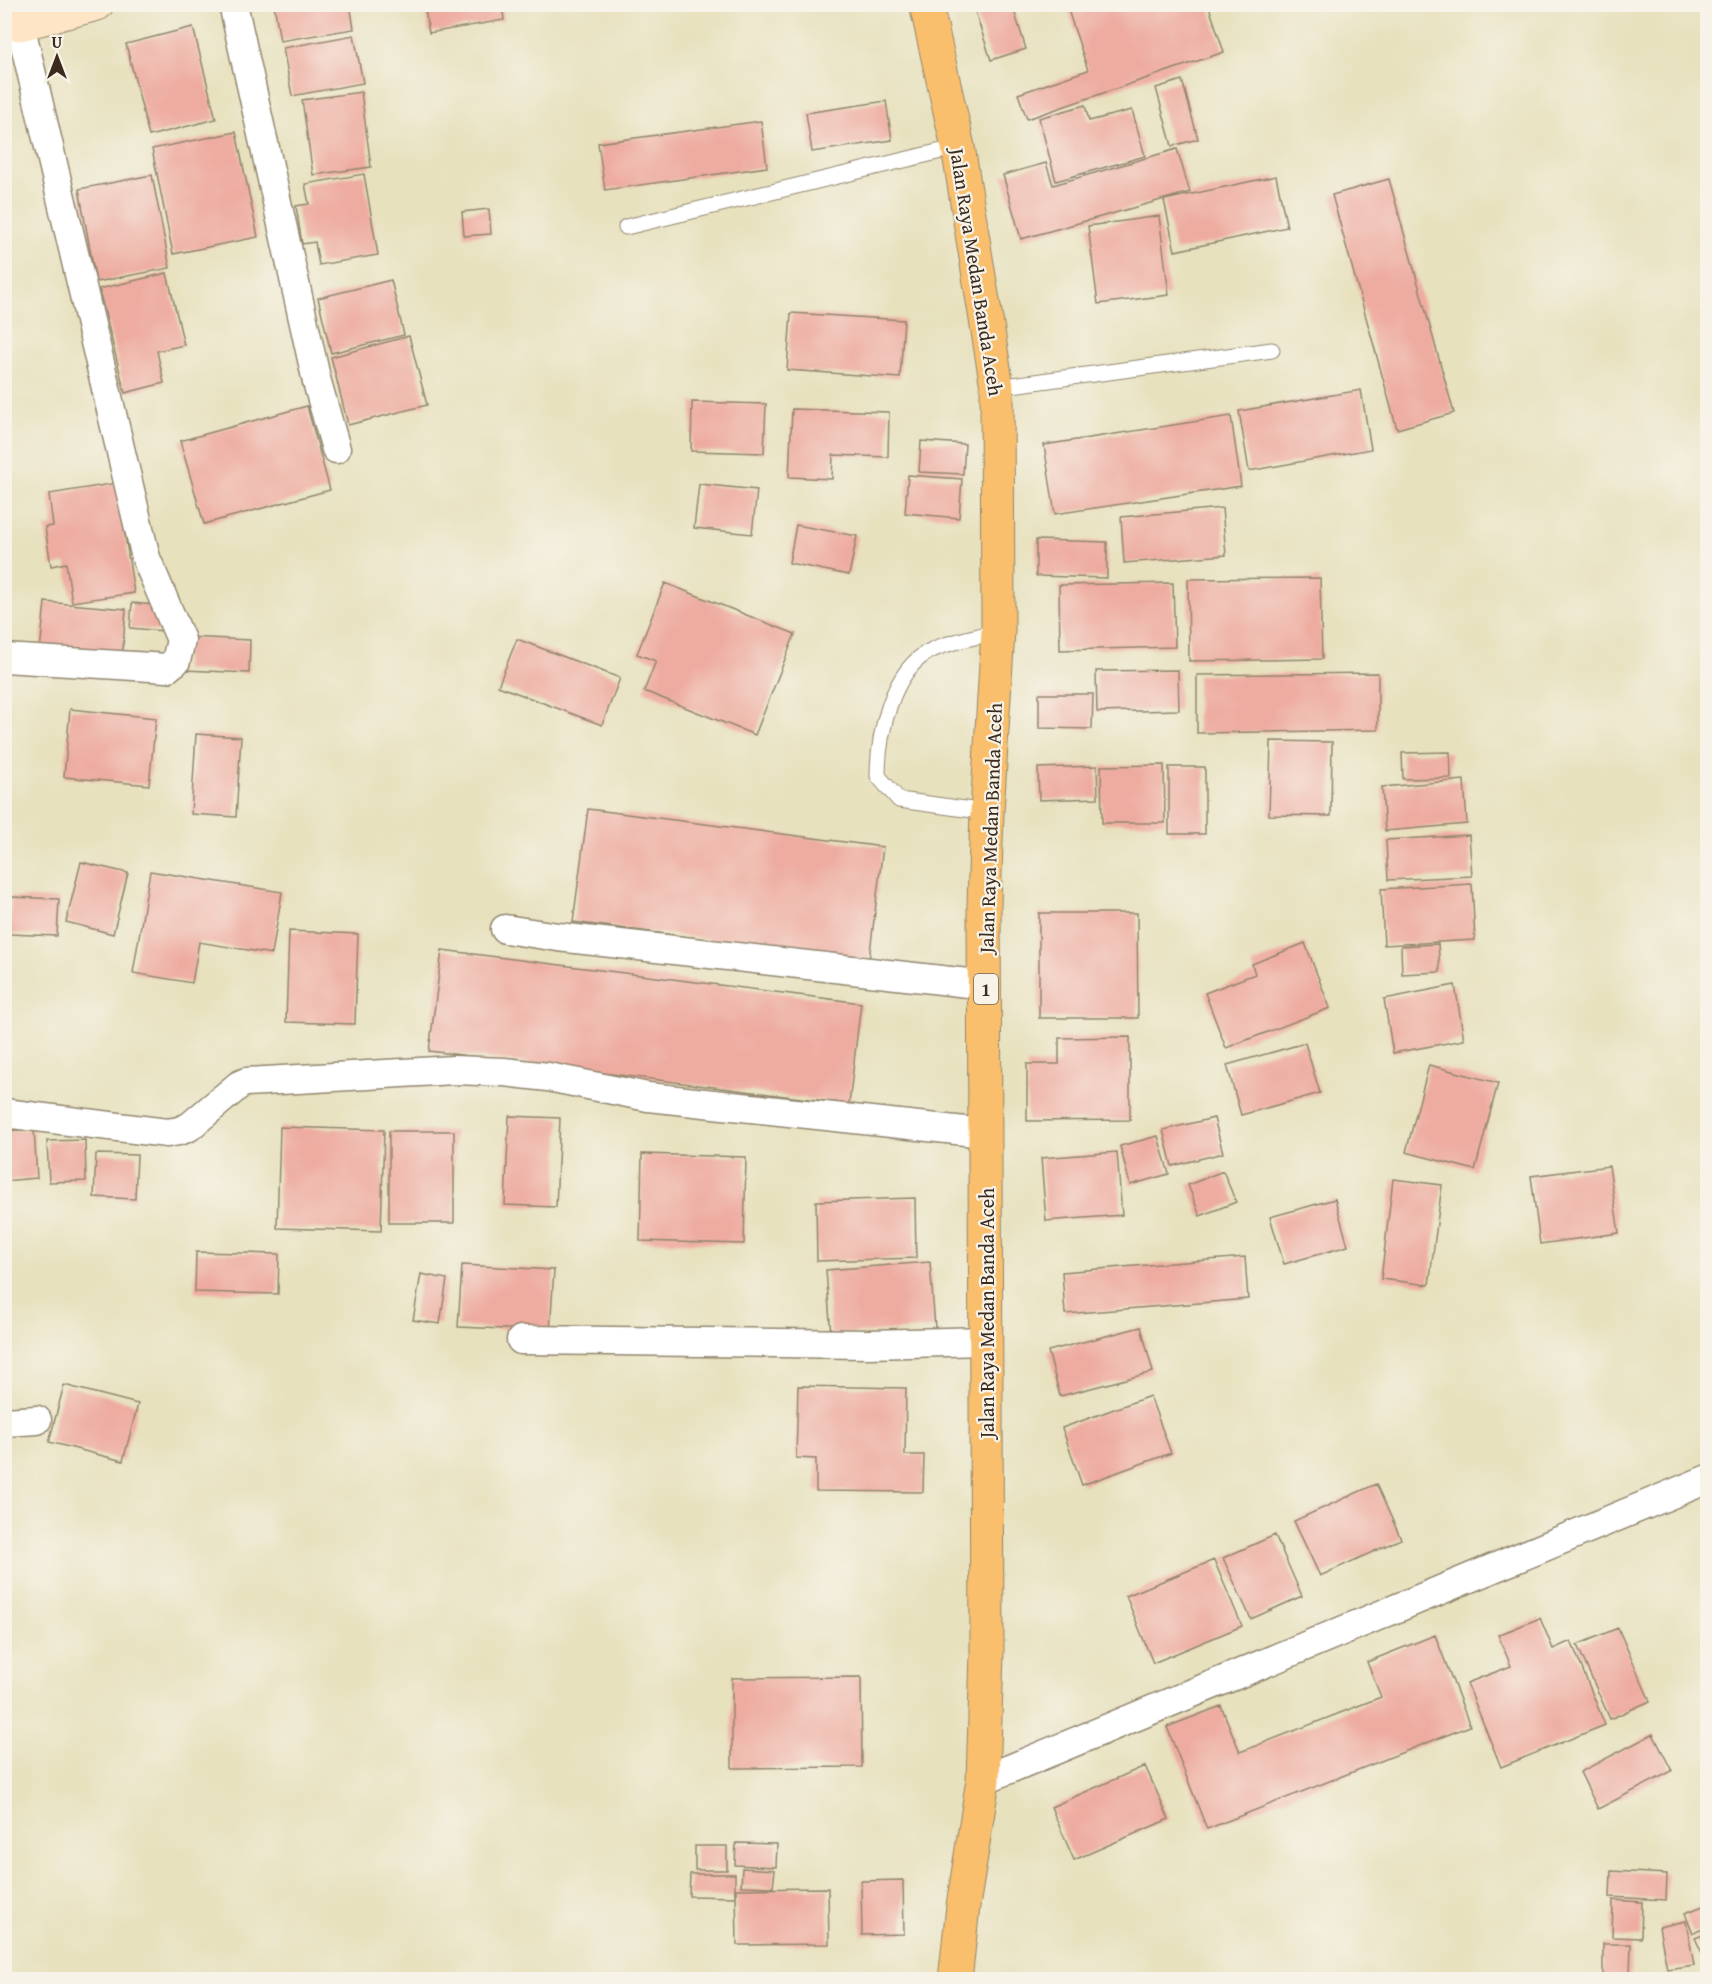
<svg xmlns="http://www.w3.org/2000/svg" width="1712" height="1984" font-family="'Gentium Book Plus',serif">
	<style>
		.building { fill: #eeaca0 }
		.lines { fill: none; stroke-linecap: round; stroke-linejoin: round }
		.lane-casing { stroke: #91866e; stroke-width: 17 }
		.street-casing { stroke: #91866e; stroke-width: 31 }
		.secondary-casing { stroke: #91866e; stroke-width: 35 }
		.highway-casing { stroke: #91866e; stroke-width: 35 }
		.lane { stroke: #fff; stroke-width: 15 }
		.street { stroke: #fff; stroke-width: 28 }
		.secondary { stroke: #fde5c5; stroke-width: 33 }
		.highway { stroke: #f9bf6d; stroke-width: 33 }
		.labels { text-anchor: middle; dominant-baseline: central; stroke-width: 4.5; stroke-linejoin: round; paint-order: stroke }
		.shield { fill: #f7f3e8; stroke: #73665b; stroke-width: 1.5 }
		.shield-label { font-size: 18px; font-weight: bold; fill: #3b2a1e }
		.street-label { font-size: 20px; fill: #3b2a1e; stroke: #f7f3e8 }
	</style>
	<rect width="100%" height="100%" fill="#f7f3e8"/>
	<filter id="ink" filterUnits="userSpaceOnUse"><feTurbulence type="fractalNoise" baseFrequency=".0167" numOctaves="2"/><feDisplacementMap in="SourceGraphic" scale="12" xChannelSelector="R" yChannelSelector="G"/><feConvolveMatrix kernelMatrix="1 2 1 2 8 2 1 2 1" color-interpolation-filters="sRGB"/></filter>
	<filter id="wash" filterUnits="userSpaceOnUse"><feTurbulence type="fractalNoise" baseFrequency=".008" numOctaves="4" result="noise"/><feDisplacementMap in="SourceGraphic" scale="24" xChannelSelector="R" yChannelSelector="G"/><feGaussianBlur stdDeviation="1.35" result="paint"/><feColorMatrix in="noise" values="0 0 0 0 0 0 0 0 0 0 0 0 0 0 0 0 0 1.4 0 .05"/><feComposite in="paint" operator="in"/></filter>
	<g filter="url(#wash)">
		<rect width="100%" height="100%" fill="#e7e1be"/>
		<g id="blocks">
			<path class="building" d="M274,4H350L354,29L280,41Z
				M424,4H502L504,20L429,33Z
				M996,4H1012L1026,49L991,60L975,11Z
				M1066,4H1208L1224,52L1027,119L1018,94L1088,70Z
				M193,27L216,119L149,136L126,44Z
				M354,35L363,83L292,96L283,48Z
				M1182,80L1198,139L1172,146L1156,88Z
				M361,92L371,167L313,175L302,100Z
				M886,101L892,140L812,152L806,113Z
				M1085,105L1089,121L1132,110L1145,156L1056,181L1039,118Z
				M761,121L767,167L605,190L598,143Z
				M236,132L258,237L173,254L152,149Z
				M1177,149L1190,192L1021,239L1003,175L1046,163L1053,185Z
				M364,174L378,255L319,265L315,242L302,244L296,206L309,204L305,184Z
				M152,175L170,268L96,282L79,189Z
				M1276,176L1287,227L1175,251L1164,200Z
				M1389,179L1454,413L1397,429L1332,195Z
				M489,209L491,234L464,236L462,212Z
				M1159,216L1169,295L1098,304L1088,226Z
				M167,273L184,345L157,351L164,383L125,393L99,289Z
				M391,280L404,335L331,353L318,298Z
				M791,313L904,320L900,378L787,370Z
				M409,336L427,405L348,425L331,357Z
				M1361,390L1371,449L1249,471L1239,411Z
				M692,402L766,404L764,453L691,451Z
				M307,406L330,490L204,524L180,441Z
				M792,409L889,412L888,457L833,455L832,479L789,477Z
				M1231,416L1241,486L1055,514L1044,445Z
				M921,441L965,444L963,474L919,472Z
				M908,475L962,479L959,518L905,513Z
				M117,483L134,593L72,602L66,563L51,566L45,527L53,526L49,494Z
				M699,484L757,490L752,534L694,528Z
				M1222,508L1226,555L1124,563L1121,517Z
				M796,525L857,536L849,575L789,563Z
				M1036,540L1107,542V578L1036,576Z
				M1320,578L1322,659L1189,661L1188,579Z
				M665,583L795,634L755,735L644,691L656,661L637,654Z
				M1173,583L1175,647L1060,650L1059,585Z
				M45,602L126,609L122,659L40,651Z
				M132,603L166,606L163,631L130,628Z
				M186,637L250,640L249,673L185,670Z
				M517,639L620,678L602,725L498,686Z
				M1178,670L1179,710L1097,712L1096,671Z
				M1378,673V730L1197,733V675Z
				M1039,694H1093L1092,729L1039,728Z
				M70,709L156,718L149,785L64,777Z
				M196,734L241,737L236,817L191,814Z
				M1271,741L1332,742L1331,816L1269,815Z
				M1450,752L1451,778L1403,779L1402,753Z
				M1164,765L1165,823H1102L1101,766Z
				M1097,766L1098,798L1039,800L1038,768Z
				M1169,767H1205V834H1169Z
				M1464,780L1467,824L1385,831L1382,787Z
				M588,809L883,847L869,960L573,922Z
				M1469,835L1472,876L1388,880L1386,840Z
				M81,862L128,873L113,934L66,922Z
				M150,871L282,892L272,954L199,942L192,983L133,973Z
				M1472,884L1475,940L1384,945L1381,889Z
				M11,897L59,899L57,936L9,934Z
				M1039,913H1137L1138,1018H1039Z
				M289,931L358,934L355,1024L286,1022Z
				M1305,943L1330,1008L1226,1048L1205,993L1255,974L1252,964Z
				M1438,944L1440,972L1402,974L1401,946Z
				M442,950L861,1003L849,1104L429,1051Z
				M1455,985L1464,1040L1393,1053L1384,999Z
				M1130,1037V1120L1027,1121V1064H1059V1038Z
				M1305,1043L1320,1093L1241,1115L1227,1065Z
				M1429,1065L1498,1083L1475,1170L1406,1152Z
				M509,1116L560,1118L556,1207L505,1205Z
				M1214,1118L1223,1153L1172,1166L1163,1130Z
				M280,1127L384,1130L381,1231L277,1228Z
				M34,1129L37,1178L4,1181V1131Z
				M389,1131H454V1223H389Z
				M1158,1136L1169,1174L1130,1185L1120,1146Z
				M85,1140L86,1181L49,1182L47,1141Z
				M1117,1152L1122,1215L1046,1221L1041,1158Z
				M96,1154L137,1155L135,1199L94,1197Z
				M642,1154L746,1157L744,1244L640,1241Z
				M1609,1166L1619,1233L1540,1244L1531,1176Z
				M1223,1171L1236,1202L1200,1216L1188,1185Z
				M1393,1179L1442,1185L1429,1285L1381,1279Z
				M915,1198L916,1258L817,1261L816,1201Z
				M1335,1199L1348,1246L1284,1264L1270,1217Z
				M196,1252L279,1254L278,1294L195,1292Z
				M1245,1257L1248,1299L1065,1314L1062,1272Z
				M930,1262L935,1328L831,1335L826,1270Z
				M462,1265L554,1270L550,1331L458,1327Z
				M421,1274L447,1279L440,1324L413,1320Z
				M1141,1327L1153,1372L1060,1396L1048,1351Z
				M64,1385L138,1404L123,1461L49,1442Z
				M798,1386L906,1388L905,1455H924L923,1492L816,1491V1459L796,1458Z
				M1150,1396L1171,1453L1082,1485L1062,1428Z
				M1376,1484L1401,1539L1320,1576L1294,1521Z
				M1275,1535L1302,1596L1251,1619L1223,1558Z
				M1214,1560L1242,1626L1153,1663L1126,1596Z
				M1540,1618L1553,1649L1571,1641L1605,1725L1501,1767L1467,1683L1511,1666L1498,1635Z
				M1618,1628L1650,1701L1610,1719L1577,1645Z
				M1435,1635L1470,1726L1207,1829L1167,1727L1221,1706L1240,1752L1381,1697L1367,1662Z
				M861,1677L862,1767L732,1768V1678Z
				M1653,1734L1672,1771L1598,1809L1580,1772Z
				M1145,1766L1169,1819L1074,1860L1051,1807Z
				M736,1843L777,1844L776,1867L735,1865Z
				M695,1846H727V1870H695Z
				M742,1868L775,1870L773,1887L741,1886Z
				M1611,1871L1667,1874L1666,1900L1610,1897Z
				M690,1874H735V1897L689,1896Z
				M903,1880L904,1934L862,1935L861,1881Z
				M828,1888L829,1944L737,1945L736,1889Z
				M1613,1900L1642,1902L1641,1938L1612,1937Z
				M1708,1904V1927L1693,1933L1685,1913Z
				M1686,1921L1694,1965L1667,1969L1659,1927Z
				M1708,1933V1966L1695,1938Z
				M1603,1944H1631L1630,1977L1603,1976Z"/>
		</g>
	</g>
	<g filter="url(#ink)">
		<use href="#blocks" fill-opacity="0" stroke="#91866e" stroke-width="1.5"/>
		<g class="lines">
			<defs>
				<path id="lane" d="M626,227L958,147
					M997,387L1272,350
					M987,812L899,800L878,776C878,736 891,669 932,650C951,641 978,637 998,631"/>
				<path id="street" d="M233,4L317,382L336,449
					M4,658L167,668L176,661L181,640L146,558L20,24
					M505,929L558,937L986,985
					M4,1113L167,1133L179,1131L189,1127L239,1085L246,1082L454,1070L504,1072L548,1077L648,1097L984,1133
					M521,1340L869,1344L986,1341
					M4,1422L37,1420
					M983,1780L1708,1479"/>
				<path id="secondary" d="M4,22L20,24L97,4"/>
				<path id="highway" d="M926,4L958,147L997,387L998,631L987,812L984,905L987,1653L983,1780L963,1906L955,1980"/>
			</defs>
			<use href="#lane" class="lane-casing"/>
			<use href="#street" class="street-casing"/>
			<use href="#secondary" class="secondary-casing"/>
			<use href="#highway" class="highway-casing"/>
			<use href="#lane" class="lane"/>
			<use href="#street" class="street"/>
			<use href="#secondary" class="secondary"/>
			<use href="#highway" class="highway"/>
		</g>
	</g>
	<g class="labels">
		<rect class="shield" x="974" y="974" width="24" height="30" rx="4.5"/>
		<g class="shield-label">
			<text x="986" y="989">1</text>
		</g>
		<g class="street-label">
			<text transform="translate(977 272) rotate(81)">Jalan Raya Medan Banda Aceh</text>
			<text transform="translate(990 828) rotate(-88)">Jalan Raya Medan Banda Aceh</text>
			<text transform="translate(986 1313) rotate(-90)">Jalan Raya Medan Banda Aceh</text>
		</g>
	</g>
	<rect width="1712" height="1984" fill="none" stroke="#f7f3e8" stroke-width="24"/>
	<g transform="translate(57 57)" stroke="#f7f3e8" stroke-width="4.5" paint-order="stroke">
	<path d="M0-4.5L10 22L0 15L-10 22Z" fill="#3b2a1e"/>
	<text y="-9" font-size="16" font-weight="bold" text-anchor="middle" fill="#3b2a1e">U</text>
	</g>
</svg>
